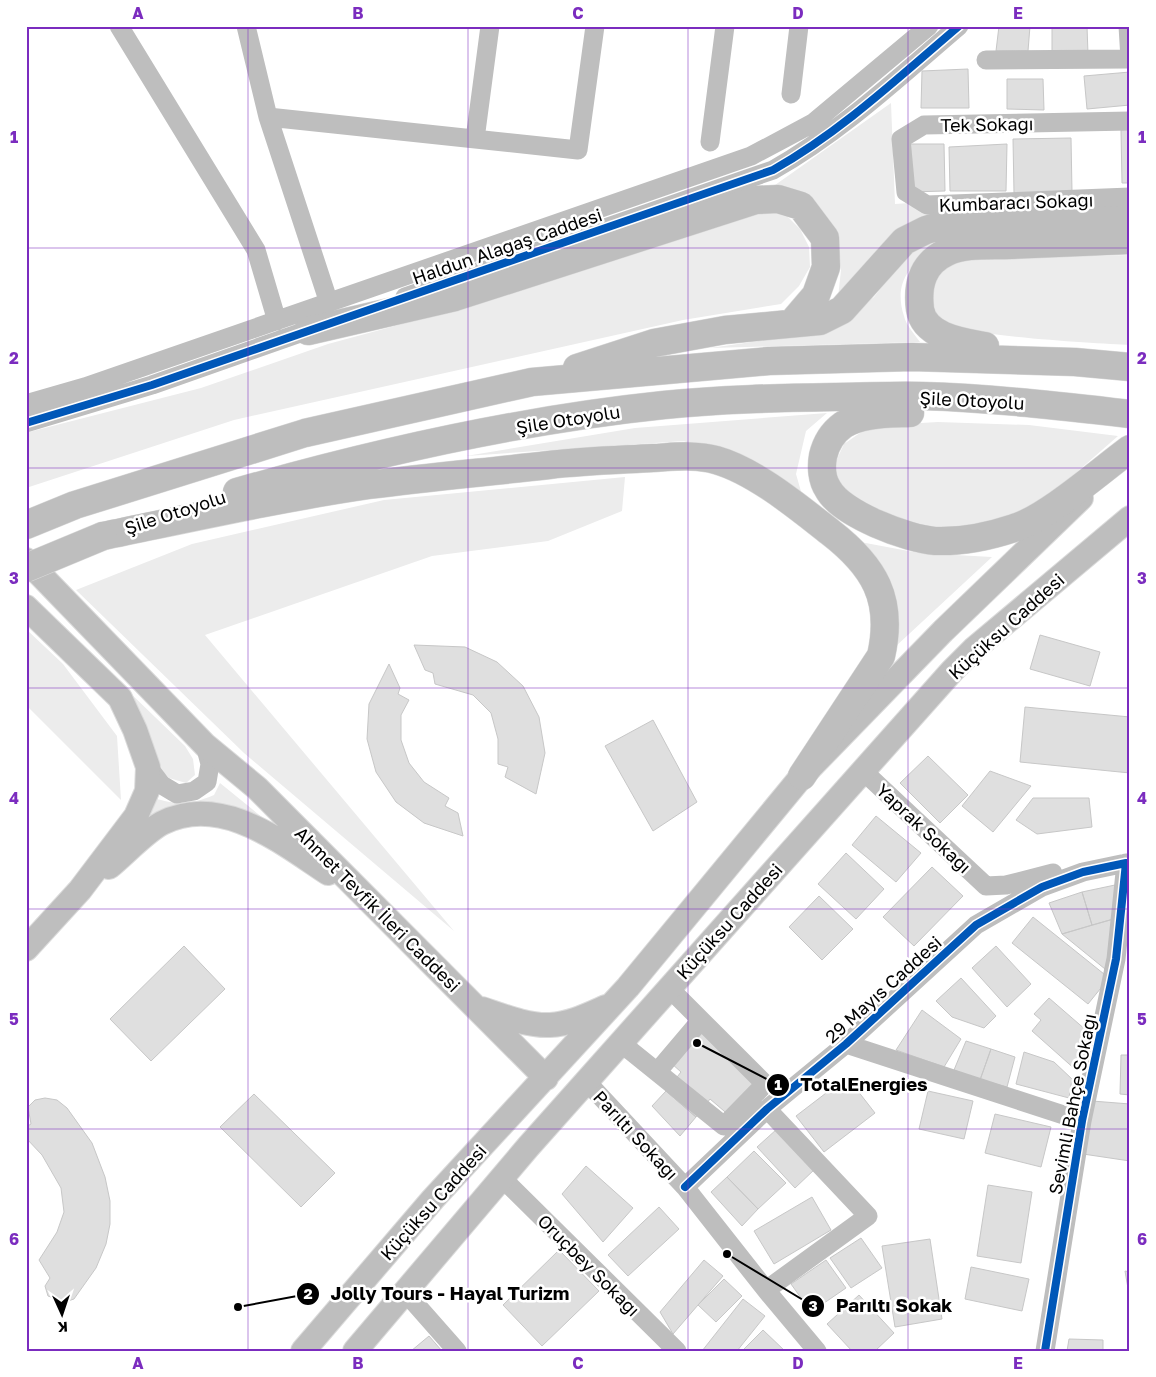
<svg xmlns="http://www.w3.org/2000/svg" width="1156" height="1377" font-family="'Golos Text',sans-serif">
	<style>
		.green { fill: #ececec }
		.building { fill: #dfdfdf; stroke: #c7c7c7 }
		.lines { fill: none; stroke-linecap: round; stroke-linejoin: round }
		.major-casing { stroke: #dbdbdb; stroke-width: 26 }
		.highway-casing { stroke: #dbdbdb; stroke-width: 29 }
		.minor { stroke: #bebebe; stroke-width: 19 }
		.major { stroke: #bebebe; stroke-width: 24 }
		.highway { stroke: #bebebe; stroke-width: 28 }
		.highway-bridge-casing { stroke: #dbdbdb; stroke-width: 29; stroke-linecap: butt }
		.highway-bridge { stroke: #bebebe; stroke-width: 28 }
		.cycleway-casing { stroke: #fff; stroke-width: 11 }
		.cycleway { stroke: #0057b8; stroke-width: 8 }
		.grid { fill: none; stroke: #7b2cbf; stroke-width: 1; stroke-opacity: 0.55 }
		.labels { text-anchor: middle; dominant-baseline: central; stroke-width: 5; stroke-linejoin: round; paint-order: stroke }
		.street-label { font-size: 18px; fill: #000; stroke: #fff }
		.leader { fill: none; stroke: #000; stroke-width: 2 }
		.callout-dot { fill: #000; stroke: #fff; stroke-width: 2 }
		.mark-label { font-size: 15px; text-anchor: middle; font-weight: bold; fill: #fff }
		.callout-label { font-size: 19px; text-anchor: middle; font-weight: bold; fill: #000; stroke: #fff; stroke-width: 5; stroke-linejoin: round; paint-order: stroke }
		.neatline { fill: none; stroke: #7b2cbf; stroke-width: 2 }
		.grid-label { font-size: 16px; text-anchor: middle; font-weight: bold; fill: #7b2cbf }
	</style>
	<rect width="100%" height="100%" fill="#fff"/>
	<path class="green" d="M891,103L895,204L954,200L893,235L837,307L841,270L834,235L768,190Z
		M767,210L788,217L800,229L809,247L810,267L799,286L781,304L683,320L234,420L26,488V435L29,432L201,388L328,344L487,301Z
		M962,237C927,252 889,270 904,316C906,325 915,335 920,342L710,348L808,334L838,325L874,297L909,252L930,238Z
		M1130,255V345C1096,343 963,337 941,321C929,313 928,299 927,287L946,259Z
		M827,413L806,431L796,474L804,502L748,460L684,441L466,456L635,428Z
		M938,422L1029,425L1118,436L1029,514L972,529L922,532L843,498L831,472L844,444L870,426Z
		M625,477L622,511L548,541L432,556L205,635L454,931L244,753L76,590L192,544L384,500Z
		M855,541L919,553L992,557L895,647Z
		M26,629L63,664L117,736L121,800L26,705Z
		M125,688L185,746L193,759L195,775L186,783L169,778L153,761Z
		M220,783L263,818L237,810L138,826L153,798C178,805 190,805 214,795Z"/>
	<path class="building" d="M999,26H1030L1028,51H996Z
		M1052,26H1087L1088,54L1052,55Z
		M968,69L969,108H921L922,71Z
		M1130,72V105L1087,109L1084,76Z
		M1007,79H1043L1044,110L1007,109Z
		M1130,129V183H1122L1121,130Z
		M1071,138L1072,192L1014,193L1013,139Z
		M908,144H944L945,191L909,192Z
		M1007,144L1006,191H950L949,147Z
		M1040,635L1100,652L1090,686L1030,669Z
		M414,645L465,647L497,662L523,686L539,717L545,753L536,794L505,777L508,767L498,764V739L491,713L473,695L435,684L433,673L425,670Z
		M389,664L400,688L398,694L409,700L401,715V740L409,763L424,782L449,798L445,806L458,813L463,836L424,823L396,802L376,772L367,739L369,704Z
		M1025,707L1130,717V773L1020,762Z
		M653,720L697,802L653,831L605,746Z
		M928,756L968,795L940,823L900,783Z
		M990,771L1031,786L993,832L962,806Z
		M1033,798H1089L1092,827L1037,834L1016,820Z
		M876,816L921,853L896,882L852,845Z
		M846,853L884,889L856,919L818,884Z
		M932,867L963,896L914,946L883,917Z
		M1115,885L1117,918L1092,925L1082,892Z
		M1082,892L1092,925L1062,934L1049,903Z
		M819,896L853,929L822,960L789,927Z
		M1033,917L1109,978L1088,1004L1012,943Z
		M1117,918L1105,969L1062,934Z
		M184,946L225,989L151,1061L110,1019Z
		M996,946L1031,984L1007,1007L972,968Z
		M961,978L996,1016L984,1028L952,1017L936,1001Z
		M1049,998L1094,1037L1077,1071L1032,1031L1041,1020L1034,1014Z
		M922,1010L961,1039L944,1067L896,1050Z
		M700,1031L759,1084L731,1117L710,1099L696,1117L666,1091L681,1072L671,1063Z
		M966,1041L991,1049L980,1080L954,1070Z
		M991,1049L1015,1057L1007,1087L980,1080Z
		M1024,1052L1054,1062L1072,1079L1069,1098L1016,1084Z
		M1121,1055H1130V1095L1120,1094Z
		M847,1077L875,1113L824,1152L796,1116Z
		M666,1091L696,1117L680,1136L652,1106Z
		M928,1091L973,1101L964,1139L919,1129Z
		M254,1094L335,1173L301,1207L220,1127Z
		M45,1098L57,1100L67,1108L92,1143L105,1177L110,1201V1224L106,1244L96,1268L74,1299L65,1302L48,1296L45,1286L50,1278L39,1260L57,1232L64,1212L61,1188L42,1155L26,1138V1127L31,1124L28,1107L35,1100Z
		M1092,1101L1130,1104V1161L1083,1154Z
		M995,1114L1051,1127L1041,1167L985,1153Z
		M777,1129L815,1169L795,1188L757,1147Z
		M754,1151L786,1183L758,1209L727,1177Z
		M586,1166L633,1208L603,1242L562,1194Z
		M727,1177L758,1209L742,1226L711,1192Z
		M988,1185L1032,1192L1021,1263L977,1256Z
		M812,1197L831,1230L774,1264L754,1231Z
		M659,1207L679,1229L628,1276L608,1255Z
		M861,1238L882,1268L851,1288L830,1258Z
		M930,1239L942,1319L895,1327L882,1246Z
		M559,1250L599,1291L542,1346L503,1305Z
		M704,1260L723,1276L673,1334L660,1312Z
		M826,1260L846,1288L811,1312L791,1284Z
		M971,1267L1029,1279L1022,1311L965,1299Z
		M1125,1271L1130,1272V1300Z
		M724,1279L742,1296L716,1322L698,1305Z
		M859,1295L894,1333L875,1351H852L827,1324Z
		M743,1299L765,1316L737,1351H702Z
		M763,1330L785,1351H742Z
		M429,1336L442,1351H411Z
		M1069,1339L1103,1340V1351H1067Z"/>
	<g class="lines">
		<defs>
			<path id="major" d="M26,560L205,745L257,788L546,1078
				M26,607L120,698L135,730L148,767L147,791L136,816L80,890L26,949
				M109,867C125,854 145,832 162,823C221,793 281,842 328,873
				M482,1009C503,1016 528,1026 550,1025C570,1024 588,1015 606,1007
				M303,1351L433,1199L628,987L802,776L943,631L1081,498
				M355,1351L528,1147L952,671L974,649L1130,518"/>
			<path id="highway" d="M308,331L455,297L756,200L778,199L801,206L825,238L826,267L816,295L792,323
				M985,346C963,342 924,337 920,309C917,284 923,263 947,252C966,243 990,246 1011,245C1051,243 1090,242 1130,240
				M577,368L654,343L725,330L820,321L842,310L904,241L926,230L949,223L1130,220
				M910,413C889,414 861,413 843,425C832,433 826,443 823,456C821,467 822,480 828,489C841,514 908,539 935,541C961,542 990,536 1014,528C1047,518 1100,471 1130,449
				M237,492C377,452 519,420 664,405C720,399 779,398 836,397C864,397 893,395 922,396C991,398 1061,406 1130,414
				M26,525L75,505L305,433L532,382L769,361L912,357L1075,362L1130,367
				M103,536C191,518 280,498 369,485C429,477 489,472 549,465C584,461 618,460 653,458C673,457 696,454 716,460C755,471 798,507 830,532C874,566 894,599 881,656L802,776"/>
		</defs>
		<use href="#major" class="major-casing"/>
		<use href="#highway" class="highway-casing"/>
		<path class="minor" d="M119,26L256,250L277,321
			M246,26L268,117L329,303
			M1128,26L1130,59
			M986,60L1128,59
			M791,94L799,26
			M268,117L578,150L595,26
			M1130,121L924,125L901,139L906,192L927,205L1130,197
			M475,139L490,26
			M710,142L725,26
			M405,297L773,170C842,131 899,77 959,26
			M26,404L85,387L751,156L813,123L929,26
			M26,423L152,385L320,326
			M148,767L162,785L177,794L194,791L207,782L210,764L205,745
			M862,770L986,886
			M986,886L1006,885L1053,873
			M621,1043L724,1126L765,1084L669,988
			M846,1044L1082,1121
			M657,1072L701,1020
			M587,1082L685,1187L766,1290L817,1351
			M502,1178L677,1351
			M685,1187L767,1109L846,1044L976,925L1042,887L1083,872L1126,863
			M766,1290L868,1216L767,1109
			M405,1292L457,1351
			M1045,1351L1082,1121L1116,959L1126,863"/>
		<use href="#major" class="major"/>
		<use href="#highway" class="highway"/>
		<defs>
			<path id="highway-bridge" d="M26,568L103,536"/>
		</defs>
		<use href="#highway-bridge" class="highway-bridge-casing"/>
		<use href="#highway-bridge" class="highway-bridge"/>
		<defs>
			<path id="cycleway" d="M26,423L152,385L773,170C842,131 899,77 959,26
				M685,1187L767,1109L846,1044L976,925L1042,887L1083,872L1126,863L1116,959L1082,1121L1045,1351"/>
		</defs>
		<use href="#cycleway" class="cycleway-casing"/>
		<use href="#cycleway" class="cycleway"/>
	</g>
	<path class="grid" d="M248,26V1351M468,26V1351M688,26V1351M908,26V1351M26,248H1130M26,468H1130M26,688H1130M26,909H1130M26,1129H1130"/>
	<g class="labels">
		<g class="street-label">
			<text transform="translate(987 124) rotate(-1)">Tek Sokağı</text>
			<text transform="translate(1016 202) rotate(-2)">Kumbaracı Sokağı</text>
			<text transform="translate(507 246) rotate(-19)">Haldun Alagaş Caddesi</text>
			<text transform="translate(972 400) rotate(3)">Şile Otoyolu</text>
			<text transform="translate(568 419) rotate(-9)">Şile Otoyolu</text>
			<text transform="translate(175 512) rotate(-18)">Şile Otoyolu</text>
			<text transform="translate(1006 626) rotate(-42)">Küçüksu Caddesi</text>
			<text transform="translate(924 828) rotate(43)">Yaprak Sokağı</text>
			<text transform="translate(378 909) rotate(45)">Ahmet Tevfik İleri Caddesi</text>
			<text transform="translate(729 921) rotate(-48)">Küçüksu Caddesi</text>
			<text transform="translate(883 989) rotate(-42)">29 Mayıs Caddesi</text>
			<text transform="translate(1072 1104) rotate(-79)">Sevimli Bahçe Sokağı</text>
			<text transform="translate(636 1135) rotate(47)">Parıltı Sokağı</text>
			<text transform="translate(433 1202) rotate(-48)">Küçüksu Caddesi</text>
			<text transform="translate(589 1265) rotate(45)">Oruçbey Sokağı</text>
		</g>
	</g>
	<path class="leader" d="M697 1043L778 1085M238 1307L308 1294M727 1254L813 1306"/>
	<g class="callout-dot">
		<circle cx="697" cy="1043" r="5"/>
		<circle cx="238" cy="1307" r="5"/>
		<circle cx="727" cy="1254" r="5"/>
		<circle cx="778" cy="1085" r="12"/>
		<circle cx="308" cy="1294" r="12"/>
		<circle cx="813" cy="1306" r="12"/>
	</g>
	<g class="mark-label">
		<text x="778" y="1090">1</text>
		<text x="308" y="1299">2</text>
		<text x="813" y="1311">3</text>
	</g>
	<g class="callout-label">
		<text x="864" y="1091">TotalEnergies</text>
		<text x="450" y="1300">Jolly Tours - Hayal Turizm</text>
		<text x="894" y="1312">Parıltı Sokak</text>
	</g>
	<rect width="1156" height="1377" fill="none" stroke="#ffffff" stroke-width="55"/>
	<g transform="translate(62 1314) rotate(177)" stroke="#ffffff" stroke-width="4" paint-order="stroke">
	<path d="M0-4L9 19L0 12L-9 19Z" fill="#000000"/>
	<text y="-8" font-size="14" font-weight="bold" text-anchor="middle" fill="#000000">K</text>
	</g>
	<rect x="28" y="28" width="1100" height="1322" class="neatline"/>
	<g class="grid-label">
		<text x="138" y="19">A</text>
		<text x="358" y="19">B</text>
		<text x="578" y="19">C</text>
		<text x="798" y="19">D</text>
		<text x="1018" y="19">E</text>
		<text x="14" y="143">1</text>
		<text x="1142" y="143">1</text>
		<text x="14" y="364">2</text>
		<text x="1142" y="364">2</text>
		<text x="14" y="584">3</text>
		<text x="1142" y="584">3</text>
		<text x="14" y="804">4</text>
		<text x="1142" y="804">4</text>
		<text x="14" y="1025">5</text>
		<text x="1142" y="1025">5</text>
		<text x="14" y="1245">6</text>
		<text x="1142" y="1245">6</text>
		<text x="138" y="1369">A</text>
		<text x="358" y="1369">B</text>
		<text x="578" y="1369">C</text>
		<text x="798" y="1369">D</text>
		<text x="1018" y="1369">E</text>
	</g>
</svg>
